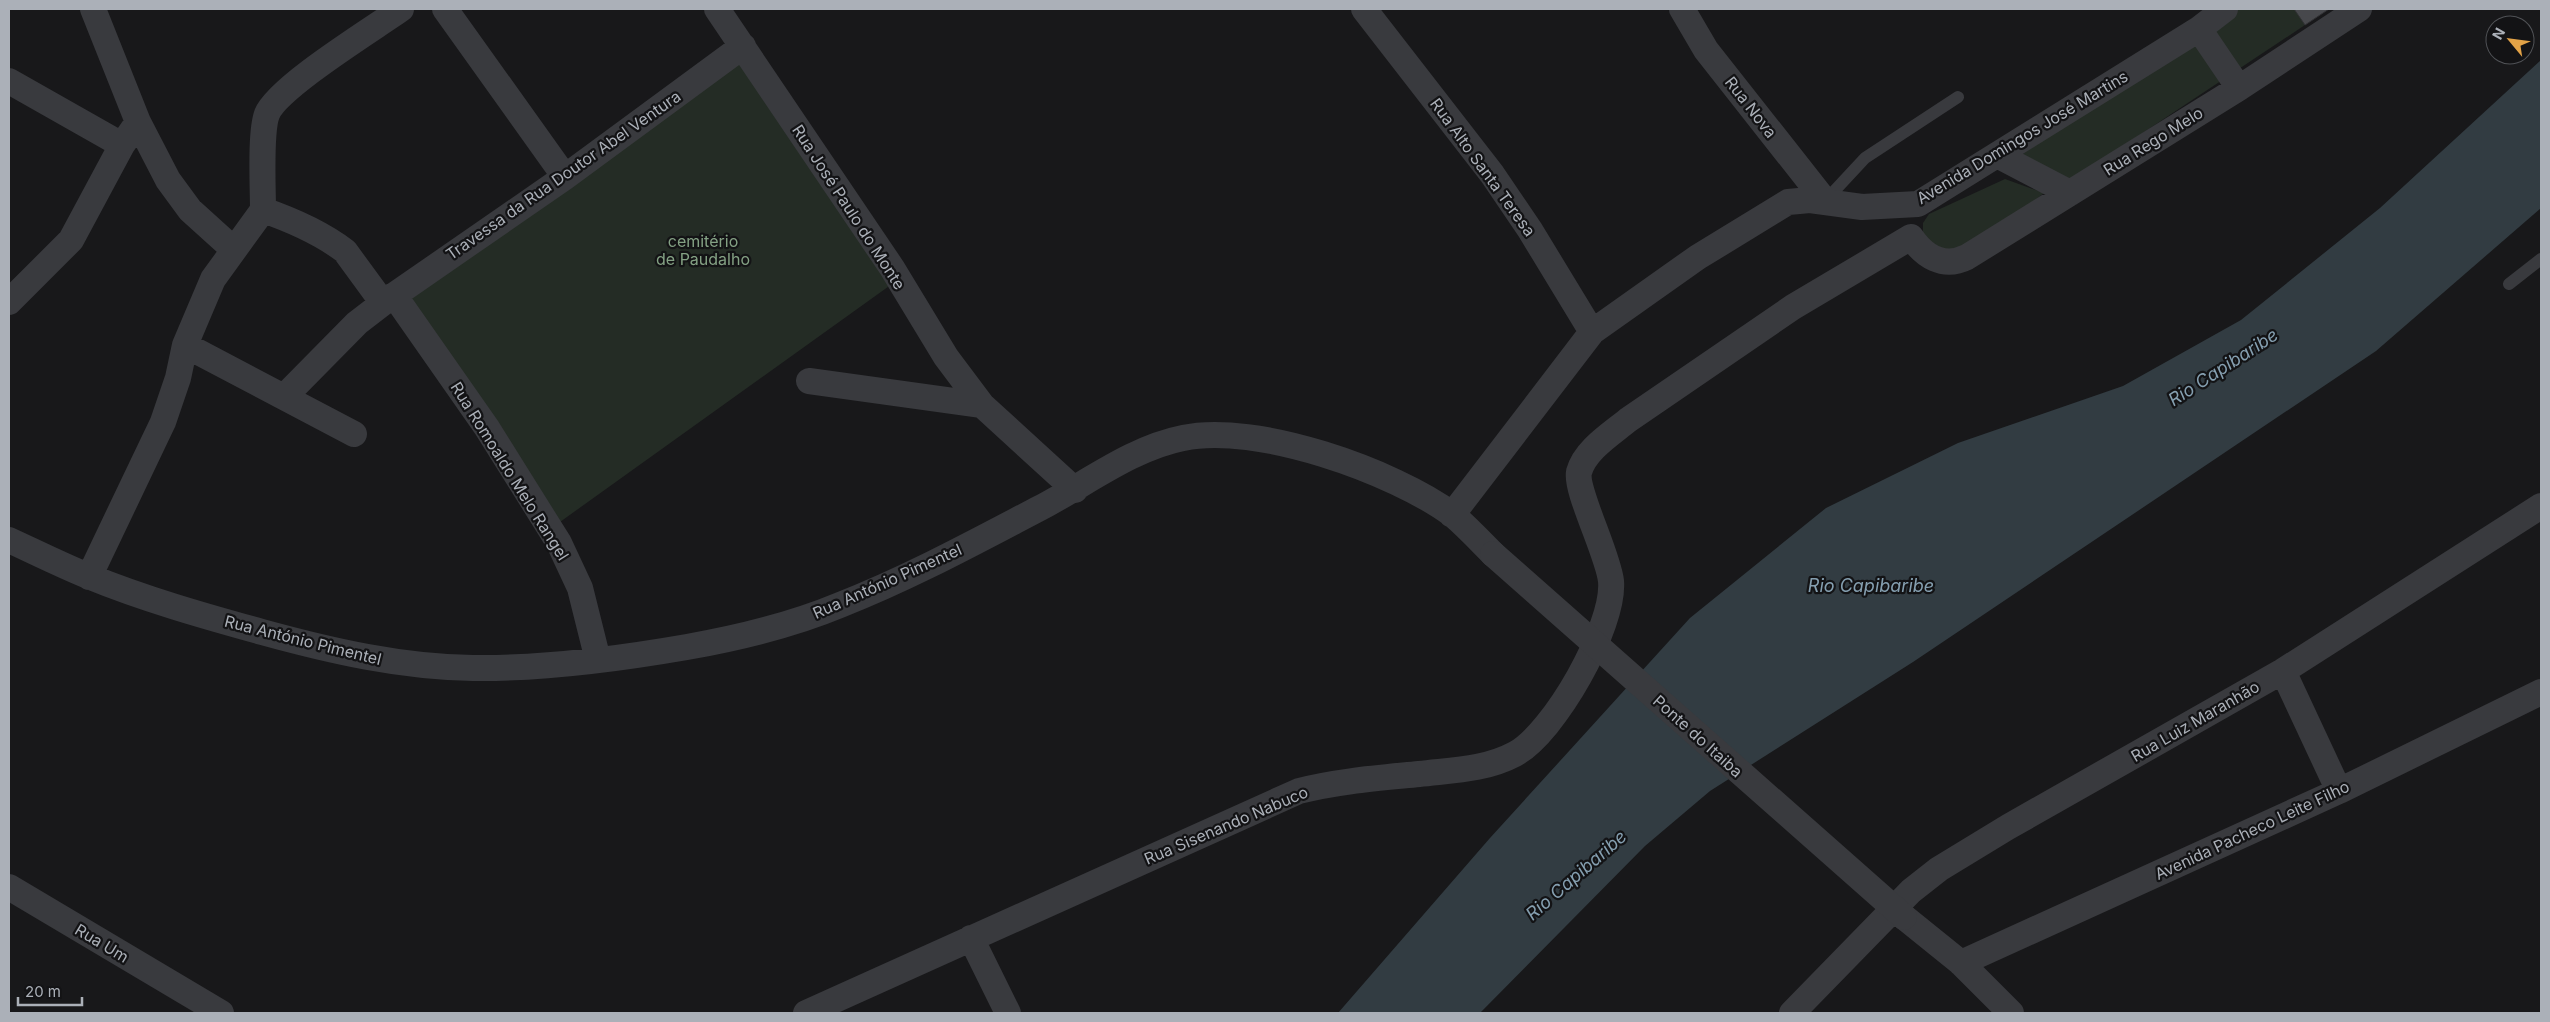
<svg xmlns="http://www.w3.org/2000/svg" width="2550" height="1022" font-family="Inter,sans-serif">
	<style>
		.green { fill: #242c25 }
		.water { fill: #323c42 }
		.building { fill: #47484c; stroke: #323235 }
		.lines { fill: none; stroke-linecap: round; stroke-linejoin: round }
		.service { stroke: #393a3e; stroke-width: 12 }
		.minor { stroke: #393a3e; stroke-width: 26 }
		.minor-bridge { stroke: #393a3e; stroke-width: 26 }
		.labels { text-anchor: middle; dominant-baseline: central; stroke-width: 4.5; stroke-linejoin: round; paint-order: stroke }
		.street-label { font-size: 16px; fill: #abb0b8; stroke: #131315 }
		.park-label { font-size: 16px; fill: #84a184; stroke: #131315 }
		.water-label { font-size: 18px; font-style: italic; fill: #859fb0; stroke: #131315 }
	</style>
	<rect width="100%" height="100%" fill="#18181a"/>
	<path class="green" d="M2237,9H2294L2305,25L2072,180L2021,155Z
		M743,49L899,279L553,527L403,299Z
		M2005,179L2044,193L1963,258L1945,252L1923,237V223L1929,214Z"/>
	<path class="water" d="M2541,60V208L2376,351L1913,662L1710,791L1645,846L1480,1013H1338L1490,838L1690,618L1826,508L1958,443L2123,386L2241,320L2380,208Z"/>
	<path class="building" d="M2294,9H2329L2305,25Z"/>
	<g class="lines">
		<path class="service" d="M1825,201L1865,158L1958,97
			M2509,284L2541,259"/>
		<path class="minor" d="M93,9L138,122L168,180L190,210L233,249
			M445,9L565,177
			M717,9L892,268L946,357L982,405L1075,490
			M1364,9L1492,174L1530,230L1592,332
			M1682,9L1706,50L1825,201
			M2199,29L2239,88
			M9,81L122,145
			M1997,155L2070,193
			M263,210C263,188 260,132 267,114C278,87 373,29 401,9
			M263,210C292,220 320,232 345,251L383,303
			M394,295L487,428L559,543L580,588L598,660
			M9,302L71,240L122,145L138,122
			M185,345L354,434
			M809,381L982,405
			M284,397L357,323L383,303L565,177L743,46
			M1452,515L1592,332L1698,257L1788,202L1810,200L1862,207L1918,204L2199,29L2225,9
			M9,540C35,552 61,565 88,576C144,599 204,616 262,632C331,651 401,667 473,668C544,669 618,659 687,647C738,638 792,625 840,605C909,578 975,542 1040,508C1086,484 1132,448 1183,438C1255,422 1394,471 1453,515C1467,527 1480,541 1493,554
			M89,577L163,422L178,378L185,345L213,279L263,210
			M2283,671L2339,791
			M9,887L221,1013
			M1904,917L1961,963L2011,1013
			M971,938L1008,1013
			M1961,963L2339,791L2541,692
			M806,1013L1299,791C1338,781 1379,778 1419,774C1452,770 1485,770 1515,754C1554,733 1615,626 1611,581C1608,554 1575,490 1579,472C1585,450 1611,434 1628,420L1793,307L1911,237C1924,256 1943,269 1967,257L2239,88L2359,9
			M1792,1013L1911,891L1939,869L2008,827L2283,671L2541,506"/>
		<path class="minor-bridge" d="M1493,554L1904,917"/>
	</g>
	<g class="labels">
		<g class="street-label">
			<text transform="translate(1751 107) rotate(52)">Rua Nova</text>
			<text transform="translate(2022 137) rotate(-31)">Avenida Domingos José Martins</text>
			<text transform="translate(2153 141) rotate(-32)">Rua Rego Melo</text>
			<text transform="translate(1483 167) rotate(54)">Rua Alto Santa Teresa</text>
			<text transform="translate(563 175) rotate(-35)">Travessa da Rua Doutor Abel Ventura</text>
			<text transform="translate(849 207) rotate(57)">Rua José Paulo do Monte</text>
			<text transform="translate(510 471) rotate(58)">Rua Romoaldo Melo Rangel</text>
			<text transform="translate(887 581) rotate(-24)">Rua António Pimentel</text>
			<text transform="translate(303 640) rotate(14)">Rua António Pimentel</text>
			<text transform="translate(2195 721) rotate(-30)">Rua Luiz Maranhão</text>
			<text transform="translate(1698 736) rotate(42)">Ponte do Itaiba</text>
			<text transform="translate(1226 825) rotate(-23)">Rua Sisenando Nabuco</text>
			<text transform="translate(2252 830) rotate(-25)">Avenida Pacheco Leite Filho</text>
			<text transform="translate(102 943) rotate(31)">Rua Um</text>
		</g>
		<g class="park-label">
			<text x="703" y="241">cemitério<tspan x="703" dy="18">de Paudalho</tspan></text>
		</g>
		<g class="water-label">
			<text transform="translate(2223 367) rotate(-33)">Rio Capibaribe</text>
			<text x="1871" y="585">Rio Capibaribe</text>
			<text transform="translate(1576 875) rotate(-41)">Rio Capibaribe</text>
		</g>
	</g>
	<rect width="2550" height="1022" fill="none" stroke="#abb0b8" stroke-width="20"/>
	<g transform="translate(2510 40) rotate(299)"><circle r="24" fill="#131315" stroke="#505256"/>
	<path d="M0-4L9 19L0 12L-9 19Z" fill="#e2a247"/>
	<text y="-8" font-size="14" font-weight="bold" text-anchor="middle" fill="#abb0b8">N</text>
	</g>
	<path d="M18 997v8h64v-8" fill="none" stroke="#abb0b8" stroke-width="2.5"/>
	<text x="25" y="997" font-size="15" fill="#abb0b8" stroke="#131315" stroke-width="4" paint-order="stroke">20 m</text>
</svg>
